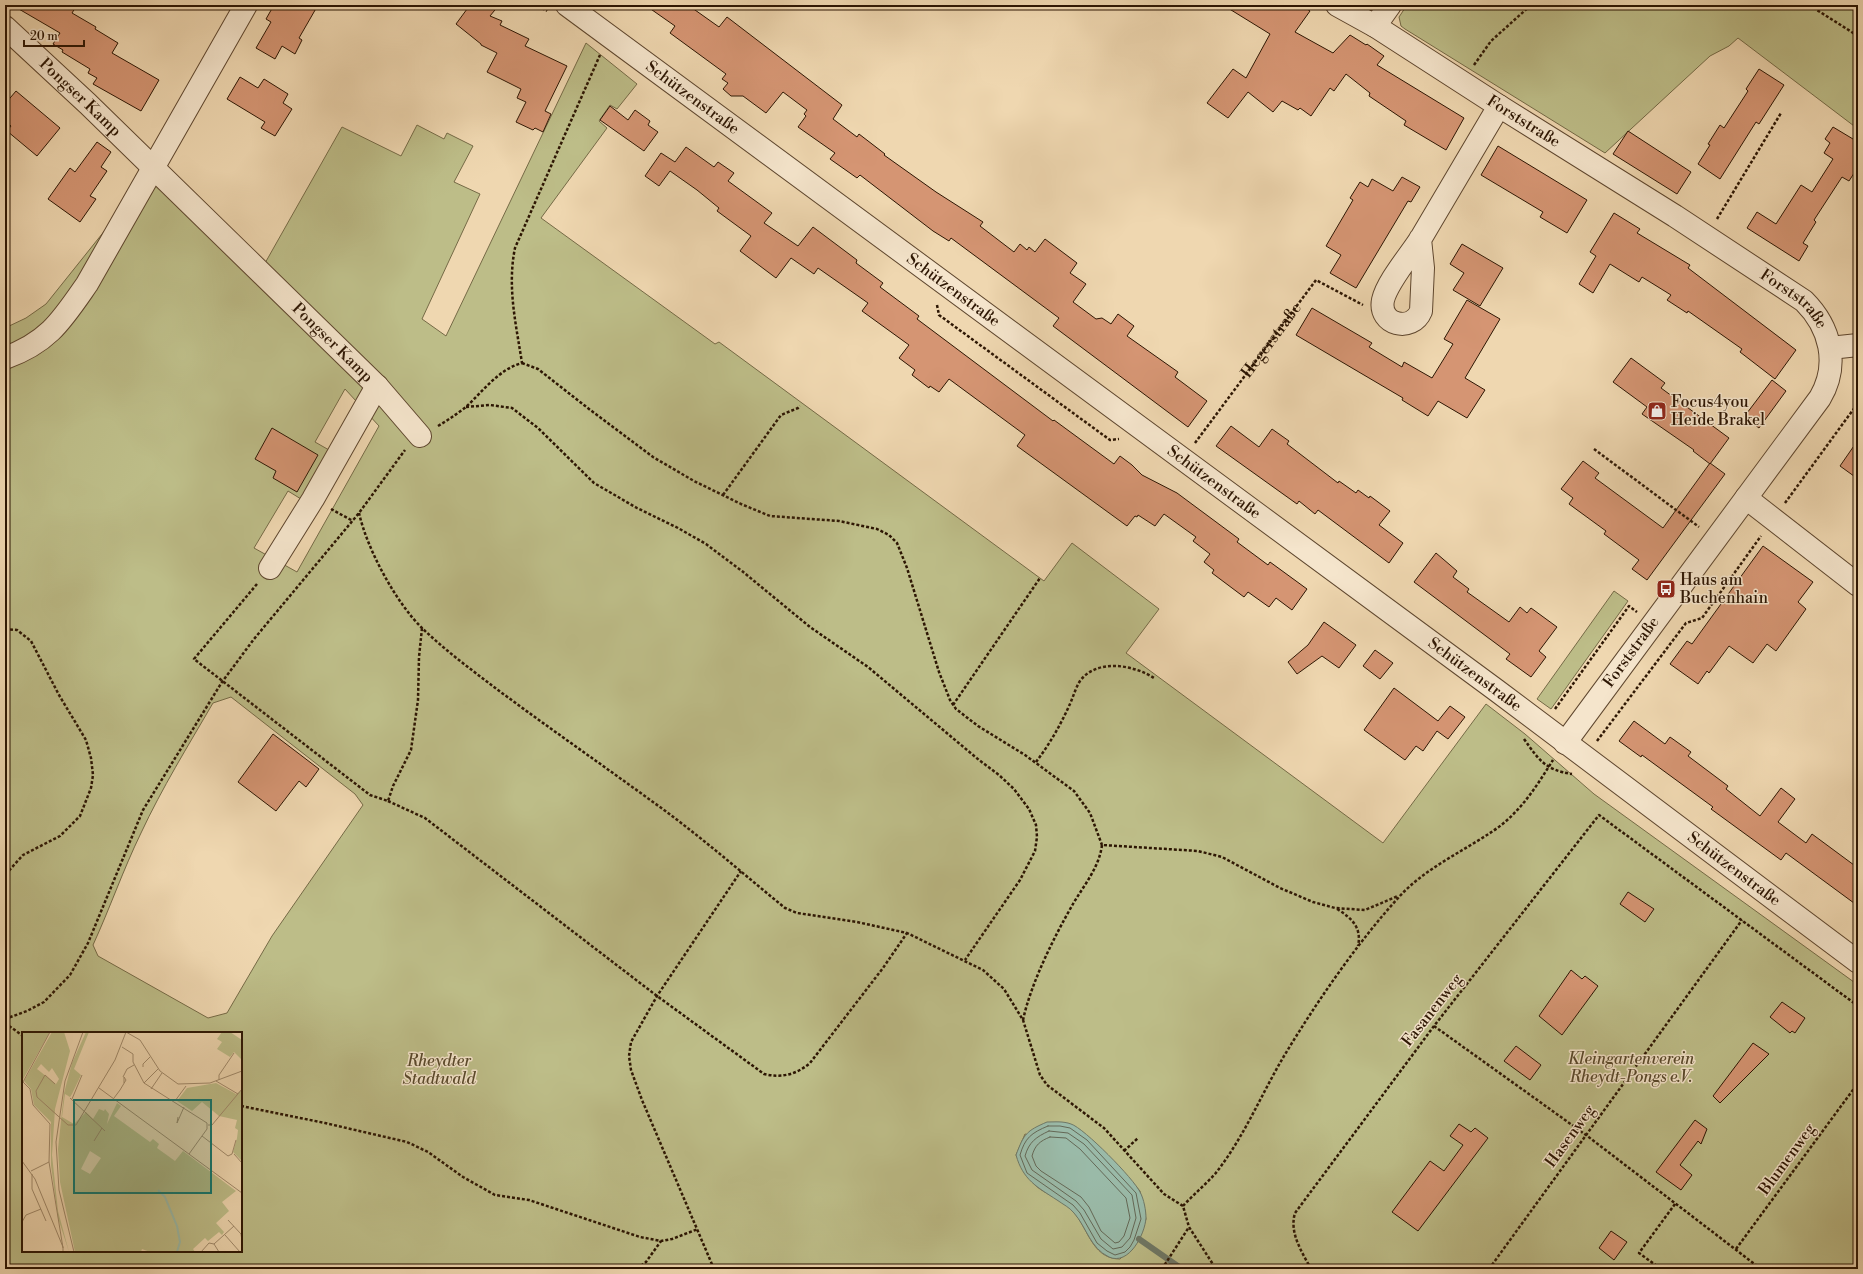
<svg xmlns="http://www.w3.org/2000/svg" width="1863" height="1274" font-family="'Libre Bodoni',serif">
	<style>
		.green { fill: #bdbd88; stroke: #756a46; fill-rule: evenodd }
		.water { fill: #9abaa8; stroke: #6e7866 }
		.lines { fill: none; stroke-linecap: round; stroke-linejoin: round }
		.shore { stroke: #646856; stroke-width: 1 }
		.stream { stroke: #6e7866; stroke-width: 6 }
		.building { fill: #d59573; stroke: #2d1603 }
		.minor-casing { stroke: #5e462e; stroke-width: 24 }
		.path { stroke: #2d1603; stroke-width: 2.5; stroke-dasharray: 3 2; stroke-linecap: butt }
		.minor { stroke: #f5e5cc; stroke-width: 22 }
		.labels { text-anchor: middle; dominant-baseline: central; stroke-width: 3; stroke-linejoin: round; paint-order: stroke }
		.street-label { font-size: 16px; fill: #2d1603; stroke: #f5e5cc }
		.poi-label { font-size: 16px; fill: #2d1603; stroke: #f5e5cc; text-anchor: start }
		.park-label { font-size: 16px; font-style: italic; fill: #58482b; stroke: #f5e5cc }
		.inset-river { fill: none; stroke: #9abaa8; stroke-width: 2 }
		.inset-road { fill: none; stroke: #a18a6b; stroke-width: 1 }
		.view { fill: #0f766e; fill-opacity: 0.15; stroke: #0f766e; stroke-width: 2 }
		.inset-edge { fill: none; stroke: #2d1603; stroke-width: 2 }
	</style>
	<rect width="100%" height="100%" fill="#efd7b0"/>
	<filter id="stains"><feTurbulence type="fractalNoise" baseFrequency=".005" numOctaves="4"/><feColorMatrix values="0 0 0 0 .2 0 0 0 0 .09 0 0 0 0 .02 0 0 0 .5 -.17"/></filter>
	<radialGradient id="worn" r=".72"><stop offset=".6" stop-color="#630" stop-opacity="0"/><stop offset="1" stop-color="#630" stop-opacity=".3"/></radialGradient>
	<path class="green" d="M1407,5H1858V129L1738,38L1729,46L1710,56L1605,153L1405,29L1401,26L1399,17Z
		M586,43L637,84L617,109L610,105L599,121L607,128L541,218L715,344L719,342L1044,581L1072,543L1159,609L1126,653L1383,843L1486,704L1525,734L1594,794L1858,985V1269H5V328L26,318L46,304L154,169L260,272L342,127L401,156L417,125L444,139L447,133L473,146L454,182L480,194L422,319L446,336ZM345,389L379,426L297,572L254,548L288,491L301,499L329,450L315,442ZM231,697L355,794L363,805L272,936L227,1013L208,1018L98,956L93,945C110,908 123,870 141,833C162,788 188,746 213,703ZM23,1033H241V1251H23ZM1025,1134L1112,1160L1140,1191L1146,1219L1138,1242L1120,1259C1090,1259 1088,1224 1070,1208C1060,1198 1041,1193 1032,1182C1026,1174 1021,1164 1016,1155Z
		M1614,591L1628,601L1551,709L1537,699Z"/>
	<path class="water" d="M1047,1122C1055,1122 1063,1121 1071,1124C1084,1128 1134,1179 1140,1192C1144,1199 1146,1211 1146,1218C1145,1234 1129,1266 1109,1257C1090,1248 1087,1228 1074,1213C1069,1207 1064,1205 1057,1200C1037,1187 1023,1180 1016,1155C1024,1134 1026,1131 1047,1122Z"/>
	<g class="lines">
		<path class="shore" d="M1048,1126H1060L1070,1128L1087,1140L1136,1193L1141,1219L1134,1240L1130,1247L1125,1252L1115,1255L1107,1251L1097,1243L1080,1213L1073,1205L1027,1173L1020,1155C1025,1138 1031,1133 1048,1126Z
			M1049,1131L1068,1133L1084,1144L1132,1195L1136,1218L1130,1238L1122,1247L1113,1249L1101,1239L1084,1210L1076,1201L1032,1170L1025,1156C1029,1142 1036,1137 1049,1131Z
			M1050,1137L1066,1138L1080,1149L1126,1198L1130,1218L1124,1236L1119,1242L1115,1243L1101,1231L1089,1207L1081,1197L1041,1171L1036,1166L1032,1156C1035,1145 1040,1141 1050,1137Z"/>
		<path class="stream" d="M1139,1239L1182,1269"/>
	</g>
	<path class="building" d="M12,5H77L72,13L96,27L95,29L118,43L112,53L159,80L141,111L93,84L97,78L88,73L90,69L62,52L63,50L53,44L60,33Z
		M274,5H318L299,38L302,40L295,54L282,46L275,59L256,48L271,22L266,19Z
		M470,5H499L490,16L502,21L500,25L529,39L525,46L567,66L545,111L551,114L543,132L535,128L533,130L516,122L526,102L517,98L521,89L487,72L497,53L481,45V44L456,24Z
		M645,5H688L719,27L727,17L842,105L833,119L857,137L859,134L885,154L884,155L936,192L983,222L980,226L1014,252L1020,244L1027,250L1029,247L1035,252L1045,239L1077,263L1070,273L1086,284L1073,302L1096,319L1102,318L1111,324L1118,314L1134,326L1127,336L1178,372L1175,377L1207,401L1188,427L1053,326L1059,318L951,238L949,241L933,231L860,175L857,178L830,159L835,153L798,127L806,116L804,114L807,110L783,92L766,113L743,96H731L723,89L728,83L722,79L726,74L670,33L675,26Z
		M1223,5H1301L1310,11L1295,32L1333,53L1350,35L1366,45L1367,44L1384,56L1377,65L1464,118L1446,150L1404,125L1406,121L1369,96L1370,93L1346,74L1334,91L1330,88L1311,116L1300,108L1298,110L1282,101L1273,112L1248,92L1228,118L1207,103L1233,69L1246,78L1270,34Z
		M1759,69L1784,85L1759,124L1756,122L1720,179L1698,164L1710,145L1708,144L1720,125L1724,128L1748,91L1746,89Z
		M240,77L258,88L264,79L288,94L283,103L292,109L275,136L261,128L265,122L227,99Z
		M16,91L60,128L37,156L7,131L11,126L5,120V104Z
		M610,106L628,120L635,110L650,121L648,125L658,132L644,151L600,120Z
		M1833,127L1858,142V167L1849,181L1842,177L1814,220L1816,222L1803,243L1808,246L1799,261L1747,228L1757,212L1776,224L1801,185L1812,192L1833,159L1824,153L1830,143L1825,139Z
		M1628,131L1691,172L1677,194L1613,154Z
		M97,142L111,152L101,167L107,171L90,196L96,199L80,222L48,199L70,168L75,172Z
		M1498,146L1587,200L1567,233L1540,217L1543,212L1481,175Z
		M686,147L714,167L718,162L734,173L728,181L772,213L764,223L798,246L813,227L857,260L856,263L883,283L880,287L919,316L917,319L1053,421L1054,420L1114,464L1120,456L1132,465L1142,475L1177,493L1239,539L1237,542L1268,565L1270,562L1307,589L1292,610L1276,598L1269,607L1248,592L1244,597L1212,573L1214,570L1204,562L1210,554L1193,541L1196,537L1164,514L1155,526L1138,515L1137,517L1135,516L1127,526L1017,446L1025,435L949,379L939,392L930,386L929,388L912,375L915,370L899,358L909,345L862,311L868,303L818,268L814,274L791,258L776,278L740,251L751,236L717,211L719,208L697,190L670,171L659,186L645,176L661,153L675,162Z
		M1402,177L1420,187L1411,202L1408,201L1356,288L1330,273L1341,255L1326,246L1353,200L1350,198L1360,182L1368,187L1372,179L1393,191Z
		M1614,213L1640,229L1637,233L1690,265L1688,268L1796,350L1775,379L1740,352L1742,349L1688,311L1687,313L1667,300L1671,295L1642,277L1639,282L1610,264L1593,293L1579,284L1596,256L1590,252Z
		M1462,244L1503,268L1480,306L1453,290L1464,273L1450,264Z
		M1467,300L1500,319L1465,378L1485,390L1467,418L1438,401L1428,416L1402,400L1403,398L1296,335L1312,308L1372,343L1369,347L1402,367L1404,362L1432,378L1453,344L1444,339Z
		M1631,358L1665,383L1661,388L1729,438L1710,464L1693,451L1694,450L1642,414L1647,407L1613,382Z
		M1772,380L1786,391L1759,428L1744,417Z
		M1231,426L1259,447L1272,429L1289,441L1287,444L1338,483L1339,481L1356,493L1358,490L1369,498L1370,496L1390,511L1379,525L1403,543L1389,563L1318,510L1315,514L1299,501L1297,504L1216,446Z
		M272,428L318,455L297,492L273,478L276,471L255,459Z
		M1858,440V479L1840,466Z
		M1583,461L1599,473L1595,478L1663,528L1710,463L1725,474L1647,580L1632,569L1639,560L1604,534L1606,531L1569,504L1573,498L1561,489Z
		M1763,546L1813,582L1798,602L1806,609L1776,651L1767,644L1753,663L1729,646L1709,673L1707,671L1698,684L1670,664L1687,641L1692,644Z
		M1436,553L1457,571L1453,577L1469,589L1467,592L1509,622L1520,607L1527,613L1531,608L1557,627L1539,651L1546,657L1531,677L1506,659L1510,654L1414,582Z
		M1324,622L1356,645L1339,668L1322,656L1297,674L1288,662L1308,645Z
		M1375,650L1393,663L1380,679L1363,666Z
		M1394,688L1438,721L1450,706L1465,717L1448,739L1437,731L1423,751L1416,746L1405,760L1364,730Z
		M1634,721L1665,744L1670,737L1691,752L1688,756L1728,786L1726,789L1760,816L1781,788L1795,799L1778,822L1806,843L1812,834L1858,868V906L1786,853L1781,860L1711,809L1713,807L1642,755L1641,757L1619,741Z
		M273,734L319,769L306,787L299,781L276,811L238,782Z
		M1628,892L1654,909L1645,922L1620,904Z
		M1571,970L1582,979L1585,976L1598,986L1562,1035L1539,1016Z
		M1782,1002L1805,1018L1795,1033L1792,1031L1790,1033L1770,1017Z
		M1753,1043L1769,1054L1720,1103L1713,1096Z
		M1516,1046L1541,1065L1530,1080L1504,1061Z
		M1695,1120L1707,1129L1701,1144L1698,1141L1680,1165L1692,1175L1681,1190L1656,1172Z
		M1459,1124L1471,1132L1475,1128L1488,1138L1418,1231L1392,1212L1430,1161L1444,1171L1463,1145L1450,1136Z
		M1611,1231L1627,1242L1614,1260L1599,1248Z"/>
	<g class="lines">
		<defs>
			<g id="minor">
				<path id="s2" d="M567,5L1496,690L1858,962"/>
				<path id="s3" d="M1337,5L1375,26L1499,106L1675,216L1804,301C1830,327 1840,364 1820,398L1565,743"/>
				<path d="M1375,26L1390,5"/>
				<path id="s4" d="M5,27L88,104L377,386L420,436"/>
				<path d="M1420,239L1423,268L1421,311C1412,333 1378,325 1383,300C1387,282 1411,254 1421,238C1447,194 1473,150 1499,106"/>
				<path d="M1830,348L1858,345"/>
				<path d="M5,358C49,342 62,320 87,284L246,5"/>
				<path d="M1746,498L1858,585"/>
				<path d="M270,568L313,499L377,386"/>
			</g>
		</defs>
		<use href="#minor" class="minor-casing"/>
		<g class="path">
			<path d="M538,5L547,11"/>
			<path d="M1809,5L1858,36"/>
			<path d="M1474,65L1491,41L1531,5"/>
			<path d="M1717,219L1781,113"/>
			<path d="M937,305L939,315L1110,440L1119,439"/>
			<path d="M522,363L538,369L589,409L653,457L694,481L741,504L770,516L839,521L877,529L889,535L897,543L907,568L939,672L950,700L956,709L978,726L1025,755L1074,791L1090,813L1102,845"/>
			<path d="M466,407L490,405L512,408L538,428L594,483L637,508L678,528L706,544L742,571L810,627L868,667L979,760L999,775L1014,789L1029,809L1036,825L1037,837L1035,851L1020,880L965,960"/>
			<path d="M438,426C448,420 457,414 466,407C483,391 499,369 522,363C516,324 507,287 515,248L600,55"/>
			<path id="s1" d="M1195,443L1316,280L1363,305"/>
			<path d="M1594,449L1699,527"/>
			<path d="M723,495L781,415L798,408L800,406"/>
			<path d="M1785,503L1858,403"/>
			<path d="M331,509L353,521"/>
			<path d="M359,513C367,549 396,603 423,629C446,651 473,671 498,690C549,728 601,764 653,802C699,835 741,872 785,908L797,913L857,922L907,933L983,970L1004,989L1023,1020L1040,1075L1047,1085L1104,1128L1164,1194L1183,1206L1189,1227L1216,1269"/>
			<path d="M1855,557L1858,543"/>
			<path d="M257,584L194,659L370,795L388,801L393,786L411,750L418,700L419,657L422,628"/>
			<path d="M5,629L17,630L31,641L59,695L86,740L91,758L93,775L91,788L80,816L60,836L23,855L5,875"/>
			<path d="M953,705L1040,578"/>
			<path d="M1555,709L1629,606L1637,612"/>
			<path d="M1524,739C1539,760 1545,770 1572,774"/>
			<path d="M1597,741L1686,623L1702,618L1761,536"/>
			<path d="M1036,762C1049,745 1060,726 1069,706C1073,698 1075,689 1080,681C1097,658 1134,665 1154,678"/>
			<path d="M388,801L425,818L657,996L764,1074C781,1078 796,1075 810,1063L883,968L907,933"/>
			<path d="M1337,909C1352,918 1362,928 1358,946"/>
			<path d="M5,1019L27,1011L44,1002L70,975L88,943L143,810L222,682L254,639L359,513L405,450"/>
			<path d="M1023,1020C1031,983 1054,937 1073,904C1084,885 1099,868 1102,845L1198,851L1222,857L1280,888L1313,902L1335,908L1365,910L1398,896"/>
			<path d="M5,1023L23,1036"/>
			<path d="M1434,1026L1586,1135L1761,1269"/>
			<path d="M241,1106L325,1123L407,1142L428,1152L463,1177L495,1195L529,1200L640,1237L661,1241L672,1239L698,1229"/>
			<path d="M1124,1151L1138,1138"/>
			<path d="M1183,1206C1193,1195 1205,1185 1215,1174C1243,1139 1261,1095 1284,1056C1316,1003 1357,943 1399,897C1424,869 1462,852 1493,831C1520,813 1536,787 1553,760"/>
			<path d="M1736,1249L1858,1083"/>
			<path d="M637,1269L646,1262L661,1241"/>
			<path d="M714,1269L642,1100L631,1070L629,1056L631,1042L657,996L741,871"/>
			<path d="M1162,1269L1189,1227"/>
			<path d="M1311,1269C1302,1252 1289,1233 1295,1213L1434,1026L1599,815L1858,1006"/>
			<path d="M1489,1269L1742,920"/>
			<path d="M1661,1269L1639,1253L1675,1204"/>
		</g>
		<use href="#minor" class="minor"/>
	</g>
	<defs>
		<symbol id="shop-square" viewBox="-11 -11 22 22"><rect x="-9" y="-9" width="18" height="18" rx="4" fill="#8f2418" stroke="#f5e5cc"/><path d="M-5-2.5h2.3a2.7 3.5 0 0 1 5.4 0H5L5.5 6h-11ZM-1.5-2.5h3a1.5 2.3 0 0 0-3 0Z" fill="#fff"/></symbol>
		<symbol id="bus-square" viewBox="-11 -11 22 22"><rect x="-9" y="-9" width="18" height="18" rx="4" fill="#8f2418" stroke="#f5e5cc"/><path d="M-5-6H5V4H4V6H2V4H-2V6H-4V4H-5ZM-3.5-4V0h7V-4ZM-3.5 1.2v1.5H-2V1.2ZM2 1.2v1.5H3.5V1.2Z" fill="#fff"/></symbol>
	</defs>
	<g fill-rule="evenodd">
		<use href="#shop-square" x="1646" y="400" width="22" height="22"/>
		<use href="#bus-square" x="1655" y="578" width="22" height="22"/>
	</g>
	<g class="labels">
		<g class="street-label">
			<text stroke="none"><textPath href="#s2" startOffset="156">Schützenstraße</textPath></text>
			<text stroke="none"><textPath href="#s4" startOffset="103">Pongser Kamp</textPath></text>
			<text stroke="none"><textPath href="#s3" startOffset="220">Forststraße</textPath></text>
			<text stroke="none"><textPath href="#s2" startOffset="480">Schützenstraße</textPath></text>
			<text stroke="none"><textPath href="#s3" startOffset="544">Forststraße</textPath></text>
			<text stroke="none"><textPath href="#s1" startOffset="128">Hegerstraße</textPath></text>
			<text stroke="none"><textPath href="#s4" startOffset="455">Pongser Kamp</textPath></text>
			<text stroke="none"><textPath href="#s2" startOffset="804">Schützenstraße</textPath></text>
			<text transform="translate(1631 652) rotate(-54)">Forststraße</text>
			<text stroke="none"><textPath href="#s2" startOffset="1128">Schützenstraße</textPath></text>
			<text stroke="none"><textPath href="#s2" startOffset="1452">Schützenstraße</textPath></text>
			<text transform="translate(1432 1010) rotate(-52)">Fasanenweg</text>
			<text transform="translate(1570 1136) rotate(-54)">Hasenweg</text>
			<text transform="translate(1787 1159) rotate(-54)">Blumenweg</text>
		</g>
		<g class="poi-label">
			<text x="1671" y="402">Focus4you<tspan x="1671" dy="18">Heide Brakel</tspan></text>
			<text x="1680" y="580">Haus am<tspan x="1680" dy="18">Buchenhain</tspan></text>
		</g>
		<g class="park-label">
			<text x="1631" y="1059">Kleingartenverein<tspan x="1631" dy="18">Rheydt-Pongs e.V.</tspan></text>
			<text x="439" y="1061">Rheydter<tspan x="439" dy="18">Stadtwald</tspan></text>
		</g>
	</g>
	<g transform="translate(22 1032)">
		<rect width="220" height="220" fill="#efd7b0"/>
		<path d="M0,0H28L0,49ZM30,0H42L48,19L33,77L30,123L36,179L47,220L36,186L29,133V90L12,73L9,57L2,49ZM19,32L27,40L30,36L37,47L34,52L15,37ZM64,0H67L52,37L59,43L50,62L48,65L43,62L40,85L52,92L64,80L71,87L77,77L82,79L83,77L87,82L85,92L95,71L99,74L92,84L128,110L131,107L137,112L135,116L153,129L161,119L214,159L200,170L207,179L194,191L202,200L200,203L197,200L186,209L183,206L171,217L173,220H128L120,217L119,220H53L38,150L36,117L42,61L50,31ZM68,119L79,126L68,142L59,137ZM200,0H208L220,8V28L212,20L208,25L195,17L200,10L195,7ZM194,51L214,62L220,58V129L211,120L215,106L216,98L213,96L215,88L197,84L180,70L170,79L155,69L165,56Z" fill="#bdbd88" fill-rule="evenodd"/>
		<path class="inset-river" d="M136,158L143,165L155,194L158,210L155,220"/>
		<path class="inset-road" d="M28,0L1,50L8,57L11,73L28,92L27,130L41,216M104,0L118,8L138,39L156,52L188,51L220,39M100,15L111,22V30L122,51L185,91V97L167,122M121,35V32L128,25M101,45L105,37L112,33M197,48V43L212,21M194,49L216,62M122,51L136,37M33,52L23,43L14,59L15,65L46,93H54L93,28L104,0M77,56L220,161M129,57L140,41M48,66L83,99M92,66L98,58L104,48L102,45V51M50,67L60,43M153,69L164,54M156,85L155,91L162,75M186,93H190L220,57M180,104L206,124L210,122L214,108M72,109L80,96M212,122L220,131M0,129L13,147L41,215V220M9,139L27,130M10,142V157L24,189M206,188L219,202L220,209M0,190L4,183L19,177M203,203L218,220M192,212L212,194M52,220L37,158L34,110L43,49L61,0M179,220L187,211L192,212L197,220"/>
		<path class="view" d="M52,68H189V161H52Z"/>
		<rect width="220" height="220" class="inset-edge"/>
	</g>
	<rect width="1863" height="1274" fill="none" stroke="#efd7b0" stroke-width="20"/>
	<rect x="6" y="6" width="1851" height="1262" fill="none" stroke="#2d1603" stroke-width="2"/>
	<rect x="10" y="10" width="1843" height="1254" fill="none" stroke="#2d1603"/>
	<path d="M24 40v6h60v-6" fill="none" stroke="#2d1603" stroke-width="2"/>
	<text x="30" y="40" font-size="12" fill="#2d1603" stroke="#f5e5cc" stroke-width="3" paint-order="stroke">20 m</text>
	<rect width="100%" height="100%" filter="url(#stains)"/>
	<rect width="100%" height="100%" fill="url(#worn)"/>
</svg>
